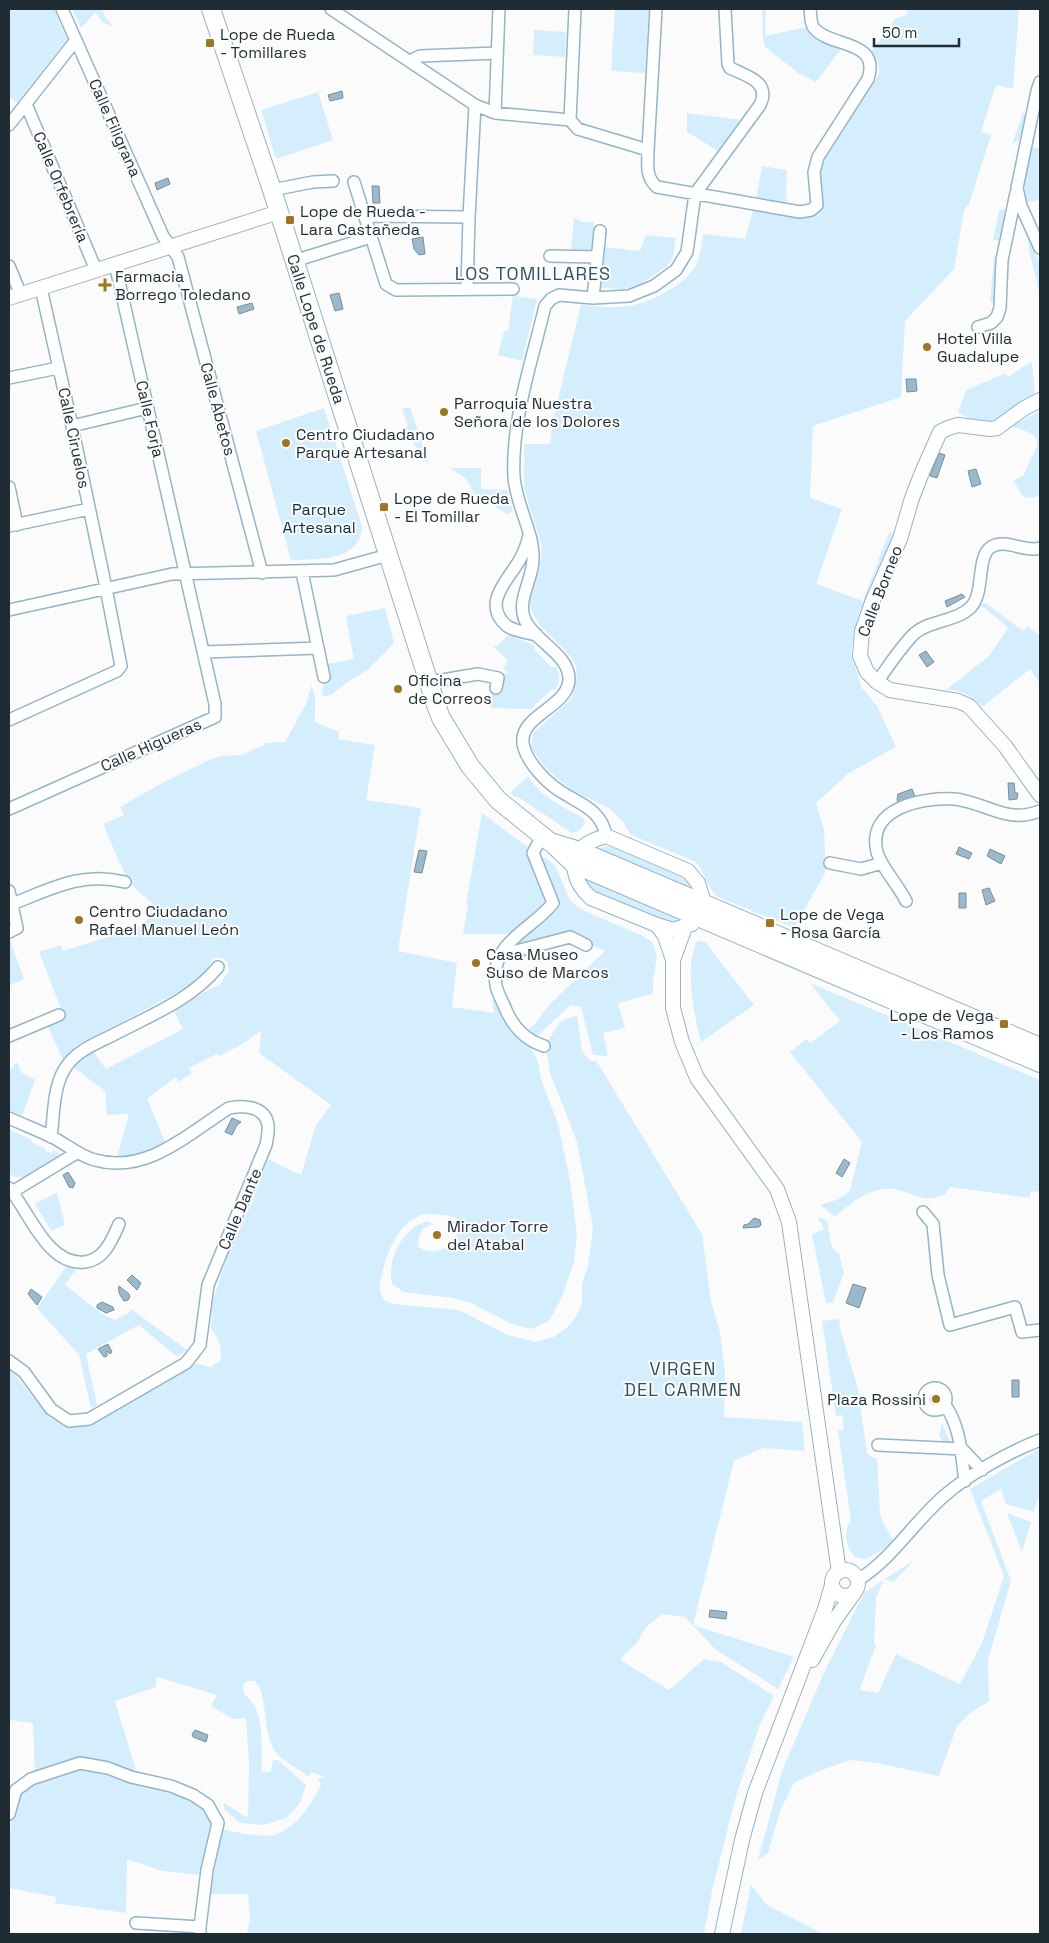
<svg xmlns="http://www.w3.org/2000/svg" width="1049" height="1943" font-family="'Space Grotesk',sans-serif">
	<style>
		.green { fill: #d5eefd }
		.water { fill: #9cb9cb; stroke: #768f9d }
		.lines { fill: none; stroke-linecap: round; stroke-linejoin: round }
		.minor-casing { stroke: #94b4c7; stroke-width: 14 }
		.tertiary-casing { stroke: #94b4c7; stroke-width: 16 }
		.primary-casing { stroke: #94b4c7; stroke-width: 20 }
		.minor { stroke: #fff; stroke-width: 11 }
		.tertiary { stroke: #fff; stroke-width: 14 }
		.primary { stroke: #fff; stroke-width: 18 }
		.poi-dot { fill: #9b7722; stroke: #fbfbfb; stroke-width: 2 }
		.labels { text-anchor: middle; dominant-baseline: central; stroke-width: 4; stroke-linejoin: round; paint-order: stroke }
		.poi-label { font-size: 16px; fill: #1f2c33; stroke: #fbfbfb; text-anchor: start }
		.street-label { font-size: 16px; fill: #1f2c33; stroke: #fbfbfb }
		.park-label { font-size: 16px; fill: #073145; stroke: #fbfbfb }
		.neighbourhood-label { font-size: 18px; letter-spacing: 1px; fill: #335061; stroke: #fbfbfb }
	</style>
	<rect width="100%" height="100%" fill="#fbfbfb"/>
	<path class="green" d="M9,9H54L67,39L17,103L9,97Z
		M72,9H102L106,18L114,27L102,22L96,12L81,28Z
		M615,9H649L645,73L611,71Z
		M762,9H766L765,36L807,27L812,35L841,49L816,82L800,74L765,47L763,37Z
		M908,9H1019L1013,89L996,85L981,132L991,135L969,204L964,210L954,269L905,321L901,397L813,426L810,498L842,509L816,584L863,601L889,532L896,534L863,607L860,610L854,631L851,654L862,688L877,706L896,747L849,773L816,803L824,830L825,856L830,857L825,873L794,928L716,896L707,883L701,868L694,861L631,835L622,821L610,809L568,788L545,767L531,748L533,733L572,698L577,675L576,666L571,657L539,624L533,614L530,606V593L539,571L542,547L524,488V444H550L552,424L581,305C617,309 637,309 669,290C695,275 700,263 703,234L745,239L753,210L799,217H810L817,212L822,206L820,187L822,160L879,74C880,65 877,58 871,52L896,18L907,15Z
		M534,30L566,32L565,57L533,55Z
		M318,92L333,140L276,159L261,110Z
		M687,113L742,120L719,152L691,134L687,133Z
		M1023,113L1026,114L1021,139L1012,144Z
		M1031,147L1040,148V200L1027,202L1024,185Z
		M762,166L787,170L786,195L788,204L756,198Z
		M1005,209L1001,241L993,240L999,210Z
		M574,217L582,222H594L591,251H571Z
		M646,235L676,238L673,258L666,267L636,287L623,289L601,288L605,247L640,251Z
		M1028,238L1040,263V298C1037,278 1029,258 1028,238Z
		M994,257H997L994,303L990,302Z
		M513,296L537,299L522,361L498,355L504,331H508Z
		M1032,361L1035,396C1009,413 989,435 958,412L966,390L1006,373L1008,377Z
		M410,407L430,467L403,429L408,426L402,409Z
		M324,408L362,526C361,562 318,559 291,560L256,431Z
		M1040,411V494L1034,498L1023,497L1013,480L1023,476L1037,446V441L1033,434L1011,426Z
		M450,468H481V489L507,490L513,511L507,514L474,494L466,479Z
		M986,603L1023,631L1028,626L1040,636V684L1030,669L982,707C971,696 961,689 946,690L989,656L1008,628L985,608L978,607Z
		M385,608L394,643L369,669L346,683L333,694L324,697L322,693C323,681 329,678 327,664L354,659L346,616Z
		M508,635L534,645L535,650L551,667H556C561,675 560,681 556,689L551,690L531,709L491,708L489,700L491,699L492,690L500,681L504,673L507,674L508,671L504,670L507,660L493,646L496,647Z
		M311,686C318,695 314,711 315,722L339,732L338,739L375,745L366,800L421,808L398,951L457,963L452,1007L494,1013L492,1000L498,1001L501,1014L513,1034L530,1047L538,1061L541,1079L558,1124L570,1180L577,1234L574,1263L560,1301L549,1321L531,1329L512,1324L471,1303L452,1298L404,1292L392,1284C387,1258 402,1229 427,1221L433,1224C421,1227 418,1234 418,1246C435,1262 469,1239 455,1217C448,1215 428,1213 421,1215C398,1223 387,1253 382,1274C381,1279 379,1285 380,1290C380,1293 383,1297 384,1300L394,1304L459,1310L508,1335L535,1342L554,1337L570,1325L577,1315L582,1304V1284L588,1266L593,1227L577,1142L550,1073L547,1055L548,1041L559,1023L568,1018L577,1016L582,1050L589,1060L597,1062L702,1234L711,1302L720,1332L725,1372L724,1417L802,1422L805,1451L763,1448L734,1461L693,1625L794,1657L778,1689L715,1649L685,1617L662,1614L645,1628L637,1643L621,1658L622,1661L669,1690L704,1659L721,1662L774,1696L760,1724L736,1796L712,1891L704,1934H247L250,1917L248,1894H210L222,1829C233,1832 264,1838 275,1835C297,1827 312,1804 321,1785L318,1779L325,1777L311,1772L309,1777C300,1770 281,1760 275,1751C261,1729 269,1696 255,1681H248L243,1685L244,1694C267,1710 260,1747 262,1772H271L273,1760H278L306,1785L300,1803L286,1818L264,1825L240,1823L224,1809V1803L248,1818L249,1762L246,1718L233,1719L211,1706L217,1695L157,1677L156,1687L115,1701L135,1767L133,1774C120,1768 103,1759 88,1759C70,1758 51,1769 35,1776L33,1723L9,1720V1368L50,1418L69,1427L90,1426L195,1363L210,1367L220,1361C223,1347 219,1340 211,1329L213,1300L227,1258L252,1202L268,1159L301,1175L316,1125L331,1105L262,1055L259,1052L261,1032H259L239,1046L219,1056L217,1054L189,1068L192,1073L178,1082L176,1077L147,1099L166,1144L136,1155L117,1158L129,1114L107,1115L105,1091L73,1067L93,1051L106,1069L183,1029L173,1009L220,984L229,971L227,962L222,958H213L208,969L192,985L76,1046L63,1060L48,1027L65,1019L39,952L60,945L63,951L140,927L150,917L152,903C148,898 141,895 137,891C124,878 111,841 103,824L124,815L120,807L164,782L211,759L221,756L241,755L264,745L265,743L285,742L306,704Z
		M528,776C541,797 562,806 583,818L585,822C583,829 578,831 572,833L518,797H515L510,793Z
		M482,813L530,849L548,899L546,906L508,934H463L468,905L466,904Z
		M607,846L614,848L684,878L689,882L692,893L595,850Z
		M536,852L555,865L570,900L580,909L643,936L652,942L657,956L653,982V994L618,1003L625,1028L603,1033L608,1056L593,1055L581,1007L571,1005L534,1039L525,1031L534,1025L548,1006L605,951L569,934L512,950L509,946L560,907Z
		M582,875L683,918L677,922H664L594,892L588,887Z
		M9,940H10L24,979L10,985Z
		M697,941H701L706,943L754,1005L701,1042C694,1016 684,966 697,941Z
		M810,983L1040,1080L1039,1192L1030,1191V1198L950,1187L944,1195C920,1203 920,1195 898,1190C874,1184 852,1202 835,1217L820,1205L839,1199L850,1191L862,1142L790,1052L806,1039L810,1043L840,1021Z
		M17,1062L21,1072L35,1080L22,1116L9,1110V1071Z
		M9,1129L32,1140L31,1142L46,1149V1151L52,1153L53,1150L61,1155L27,1177H14L9,1173Z
		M57,1192L65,1225L51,1231L35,1204Z
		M819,1217L827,1221C830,1232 828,1247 839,1254L844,1273L833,1302L826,1304L812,1234L824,1229L821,1221L818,1220Z
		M66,1267L76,1269L65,1285L102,1314L115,1320L127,1314L131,1309L187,1350L177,1357L139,1325L86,1354L97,1405L91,1408L79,1355L37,1308Z
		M839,1319L840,1328L858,1389L867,1453L873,1458H877L880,1514L883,1522L894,1542C887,1546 870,1559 863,1559C847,1559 841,1531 851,1521L838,1431L844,1429L842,1415L836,1416L822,1321Z
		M942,1423L951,1444H944L939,1436Z
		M1037,1450H1040V1491L1034,1512L1006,1504L1001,1489L981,1501L1011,1581L988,1660L989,1701L969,1714L957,1726L939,1776L876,1763L850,1760L819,1771L794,1783L780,1811L768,1853L758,1860L782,1771L823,1675L864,1593L914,1560L894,1582L884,1579L876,1598L874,1643L876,1645L860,1688L861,1690L878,1693L896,1654L960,1684L982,1643L1004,1576L970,1489Z
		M1007,1513L1031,1522L1022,1552Z
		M81,1768L109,1771L133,1784L184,1794L201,1802L211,1817L213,1831L206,1851L202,1875L162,1871L127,1859L126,1913L61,1904H55L56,1897L9,1888C9,1862 5,1805 28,1788C43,1777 63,1773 81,1768Z
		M751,1885L767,1905L823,1934H741Z"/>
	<path class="water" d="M342,91L343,98L330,101L328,95Z
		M168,178L170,184L157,190L155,183Z
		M372,186H379L380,203H373Z
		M423,237L425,254L419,255L414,249L412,239Z
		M339,293L343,309L335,311L330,295Z
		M252,303L254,309L239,314L237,307Z
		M906,379H916L917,391L907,392Z
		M939,453L945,455L937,478L930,476Z
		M976,469L981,484L972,487L968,471Z
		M962,594L965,597L947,607L945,601Z
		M926,651L934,662L927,667L919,655Z
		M1008,783H1014L1015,793H1018L1017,799L1009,800Z
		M912,789L915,797L898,802L897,800L898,794Z
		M959,847L972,853L969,859L956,854Z
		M990,849L1005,856L1001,864L987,856Z
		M419,850L427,851L422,873L414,872Z
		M989,888L995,901L986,905L982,890Z
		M959,893H966V908H959Z
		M232,1118L241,1122L237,1125L232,1135L225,1132Z
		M844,1159L850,1163L842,1177L836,1173Z
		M68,1172L75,1183L73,1188L69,1187L63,1175Z
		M754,1218L760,1220L761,1225L759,1227L743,1228L744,1225L748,1224Z
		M132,1275L141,1283L137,1290L127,1280Z
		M853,1284L866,1288L859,1308L846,1303Z
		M119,1286L129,1294L130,1297L128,1300L124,1301C121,1297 117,1291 119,1286Z
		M31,1289L42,1297L37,1305L28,1294Z
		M102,1302L113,1307L114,1310L106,1313L97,1308V1305Z
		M108,1344L112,1352L110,1354L107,1351V1356L104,1357L98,1349Z
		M1012,1380H1019V1397H1012Z
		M710,1610L727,1612L726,1619L709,1617Z
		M195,1730L208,1735L206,1742L193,1737L192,1734Z"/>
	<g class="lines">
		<defs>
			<path id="minor" d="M62,9L163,236L178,257L262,573
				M331,9L475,105L495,113L570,120L578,129L648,150
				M656,9L648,150C648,164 645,177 657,187L800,212L811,210L817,205L814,172L818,157L868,79C881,39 830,48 814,28C810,23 811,15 810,9
				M410,61L420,56L497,53
				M1040,82L1037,91L1017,188L1021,206L1040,248
				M26,104L96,270
				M495,113L499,9
				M570,120L575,9
				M9,125L76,40
				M354,182L386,284L396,290L513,289
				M272,190L313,182L333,181
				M365,216L469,217
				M550,256L597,257
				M294,261L371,237
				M9,266L21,295
				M467,289L469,217L475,105
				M593,298L600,231
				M978,327L991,323L997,317L1000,308L1002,260L1016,193
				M9,378L58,368
				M72,426L147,408
				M9,487L17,525
				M9,526L89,509
				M529,535C527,545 524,552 519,561C508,580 481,604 507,626C514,631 528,633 537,635
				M302,572L324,677
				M9,610L172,574L334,570L388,555
				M203,652L318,648
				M430,682L478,674L498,678L496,688
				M877,682C888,667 902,645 915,633C930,620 956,622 971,607C985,592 976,557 991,547C1006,538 1025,553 1040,548
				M9,720L117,671L121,666L106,588L72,426L41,288
				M9,809L215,717V704L115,264
				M542,836L533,853L553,903C532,930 489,942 496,985C497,993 503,1002 506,1010C514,1028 525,1040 544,1046
				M606,836C602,810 580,804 560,791C546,782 529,764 524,748C514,716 569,708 569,679C569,654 534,641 525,620C516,600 534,578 533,557C533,530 516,505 514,477C511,421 532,361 545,306L551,299L559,295L593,298L629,296L654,286L676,270L687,252L695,194L760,105C771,82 747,76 730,68L728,64L725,9
				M830,863L861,869L882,863
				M9,891L17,928L9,932
				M906,901C899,886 881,867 877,852C866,807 924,797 955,799C973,801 989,810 1007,814C1019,817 1029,815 1040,811
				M12,904C51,889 82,871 125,882
				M501,955L570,937L586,945
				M9,1036L59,1015
				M9,1118C24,1125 40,1131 54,1138C67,1145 81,1157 95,1160C147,1175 189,1133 229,1108C244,1105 265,1106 268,1125C269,1131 267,1139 266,1145L208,1285L200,1345L186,1363L89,1419L69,1421L51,1409L24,1372L9,1361
				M51,1137C54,1115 53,1089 64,1070C75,1051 95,1044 113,1035C149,1016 191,1000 218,967
				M9,1188C29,1211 47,1266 85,1262C104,1260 112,1240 119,1224
				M12,1192L78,1152
				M923,1212L933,1224L938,1275L950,1325L1015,1307L1022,1332L1040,1330
				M924 1399a11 11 0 1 1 22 0a11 11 0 1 1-22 0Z
				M945,1405C961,1428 961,1454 965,1481
				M878,1445L962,1449
				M962,1449L982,1470
				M858,1580C893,1558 913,1523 944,1496C969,1474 1009,1452 1040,1440
				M9,1814L16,1790L31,1779L80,1763L108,1768L131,1777L171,1786L193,1795L208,1805L218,1823L207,1870L200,1927
				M136,1923L200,1927V1934"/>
			<path id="tertiary" d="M9,298L279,212
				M1040,400L1023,409L997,428L990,429L958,425L948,428L940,432L923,470L912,498L900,539L873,600L862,631L860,656L867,672L877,682L890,690L958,701L969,706L1005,746L1040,795
				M606,836L688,871L698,883L702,896V904L692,924L673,930L657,925L591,898C574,883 566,859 587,844C592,840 600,838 606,836Z
				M657,925L665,936L673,960V1008L682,1042L697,1078L777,1189L789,1222L839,1572
				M673,960L685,927
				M832 1583a13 13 0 1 1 26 0a13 13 0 1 1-26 0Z
				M812,1660L834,1621L854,1593
				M722,1934L742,1840L755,1793L825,1609L832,1585"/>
			<path id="primary" d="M211,9L272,190L436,705L441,718L470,766L498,800L550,842L580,851L1040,1047
				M554,845L574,864L1040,1063"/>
		</defs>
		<use href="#minor" class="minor-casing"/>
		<use href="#tertiary" class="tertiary-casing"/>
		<use href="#primary" class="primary-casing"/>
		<use href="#minor" class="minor"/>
		<use href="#tertiary" class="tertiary"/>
		<use href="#primary" class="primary"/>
	</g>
	<g class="poi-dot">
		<rect x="205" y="38" width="10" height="10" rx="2.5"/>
		<rect x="285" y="215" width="10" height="10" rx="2.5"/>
		<path d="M102.5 277.5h5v5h5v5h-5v5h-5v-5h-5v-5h5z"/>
		<circle cx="927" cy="347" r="5"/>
		<circle cx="444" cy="412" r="5"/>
		<circle cx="286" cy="443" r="5"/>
		<rect x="379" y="502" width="10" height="10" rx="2.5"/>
		<circle cx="398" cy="689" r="5"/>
		<circle cx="79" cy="920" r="5"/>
		<rect x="765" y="918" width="10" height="10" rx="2.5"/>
		<circle cx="476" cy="963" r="5"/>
		<rect x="999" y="1019" width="10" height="10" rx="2.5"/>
		<circle cx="437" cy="1235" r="5"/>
		<circle cx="936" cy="1399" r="5"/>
	</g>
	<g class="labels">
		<g class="poi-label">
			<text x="220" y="34">Lope de Rueda<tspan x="220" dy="18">- Tomillares</tspan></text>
			<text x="300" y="211">Lope de Rueda -<tspan x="300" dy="18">Lara Castañeda</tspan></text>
			<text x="115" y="276">Farmacia<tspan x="115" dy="18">Borrego Toledano</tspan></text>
			<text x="937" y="338">Hotel Villa<tspan x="937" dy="18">Guadalupe</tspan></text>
			<text x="454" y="403">Parroquia Nuestra<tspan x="454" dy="18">Señora de los Dolores</tspan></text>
			<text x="296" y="434">Centro Ciudadano<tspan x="296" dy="18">Parque Artesanal</tspan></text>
			<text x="394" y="498">Lope de Rueda<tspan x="394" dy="18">- El Tomillar</tspan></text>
			<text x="408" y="680">Oficina<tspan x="408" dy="18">de Correos</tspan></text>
			<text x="89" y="911">Centro Ciudadano<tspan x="89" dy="18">Rafael Manuel León</tspan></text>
			<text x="780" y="914">Lope de Vega<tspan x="780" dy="18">- Rosa García</tspan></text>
			<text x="486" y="954">Casa Museo<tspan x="486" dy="18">Suso de Marcos</tspan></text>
			<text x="994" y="1015" text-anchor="end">Lope de Vega<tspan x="994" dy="18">- Los Ramos</tspan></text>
			<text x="447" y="1226">Mirador Torre<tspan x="447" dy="18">del Atabal</tspan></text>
			<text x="926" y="1399" text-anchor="end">Plaza Rossini</text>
		</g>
		<g class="street-label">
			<text transform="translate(115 128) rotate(66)">Calle Filigrana</text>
			<text transform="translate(61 187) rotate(67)">Calle Orfebrería</text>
			<text transform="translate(316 329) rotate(72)">Calle Lope de Rueda</text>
			<text transform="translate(218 409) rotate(75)">Calle Abetos</text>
			<text transform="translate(150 419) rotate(77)">Calle Forja</text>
			<text transform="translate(74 438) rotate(78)">Calle Ciruelos</text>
			<text transform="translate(880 591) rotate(-69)">Calle Borneo</text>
			<text transform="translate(151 745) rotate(-24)">Calle Higueras</text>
			<text transform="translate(240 1209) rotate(-67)">Calle Dante</text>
		</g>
		<g class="park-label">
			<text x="319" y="509">Parque<tspan x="319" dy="18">Artesanal</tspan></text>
		</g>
		<g class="neighbourhood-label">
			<text x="533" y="273">LOS TOMILLARES</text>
			<text x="683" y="1368">VIRGEN<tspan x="683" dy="21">DEL CARMEN</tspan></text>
		</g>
	</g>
	<rect width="1049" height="1943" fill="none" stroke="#1f2c33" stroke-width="20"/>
	<path d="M874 38v8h85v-8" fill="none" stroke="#1f2c33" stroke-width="2.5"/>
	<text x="882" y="38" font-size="15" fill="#1f2c33" stroke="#fbfbfb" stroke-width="4" paint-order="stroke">50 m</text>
</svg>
